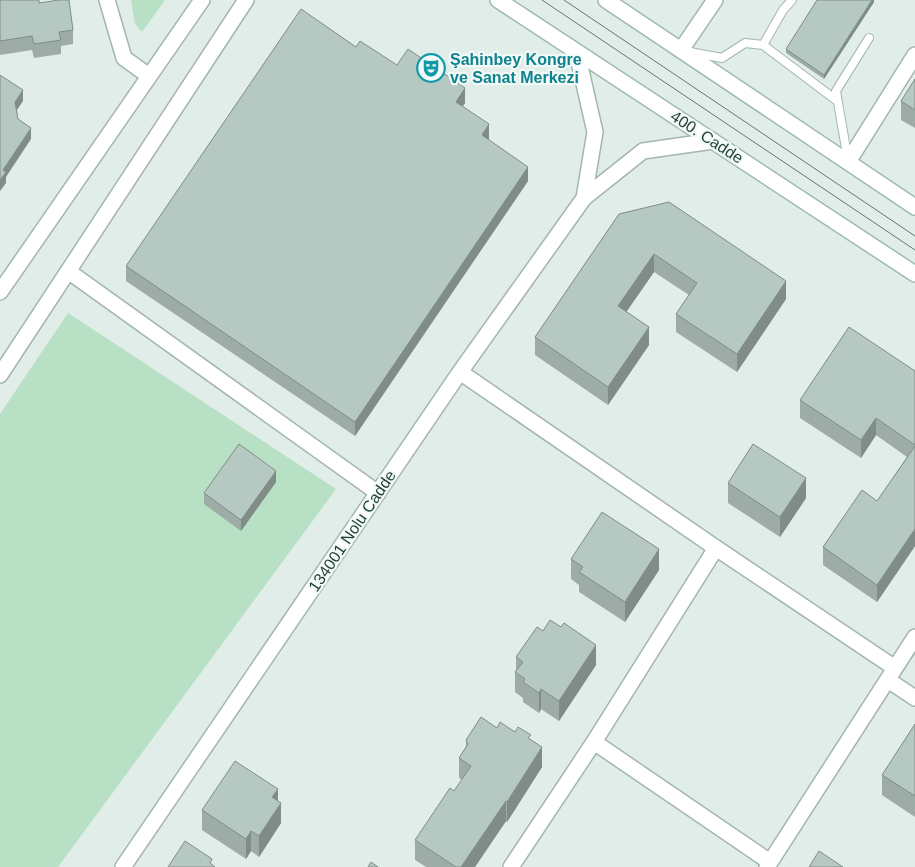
<svg xmlns="http://www.w3.org/2000/svg" width="915" height="867" font-family="Arial,sans-serif">
	<style>
		.green { fill: #b7e0c5 }
		.lines { fill: none; stroke-linecap: round; stroke-linejoin: round }
		.lane-casing { stroke: #a3b5b0; stroke-width: 10 }
		.street-casing { stroke: #a3b5b0; stroke-width: 18 }
		.secondary-casing { stroke: #9ebab2; stroke-width: 18 }
		.lane { stroke: #fff; stroke-width: 8 }
		.street { stroke: #fff; stroke-width: 15 }
		.secondary { stroke: #fff; stroke-width: 15 }
		.tram { stroke: #5a7b74; stroke-width: 1 }
		.wall { fill: #9daca7 }
		.shaded-wall { fill: #7f8c88 }
		.building { fill: #b6c8c2; stroke: #7f8c88 }
		.labels { text-anchor: middle; dominant-baseline: central; stroke-width: 4.5; stroke-linejoin: round; paint-order: stroke }
		.culture-label { font-size: 16px; font-weight: bold; fill: #0d838f; stroke: #f2f9f6; text-anchor: start }
		.street-label { font-size: 16px; fill: #1f3f39; stroke: #f2f9f6 }
	</style>
	<rect width="100%" height="100%" fill="#e1ede8"/>
	<path class="green" d="M131,0H165L142,32L135,24Z
		M68,313L336,489L58,867H0V414Z"/>
	<g class="lines">
		<defs>
			<path id="lane" d="M792,0L783,10L763,45L836,100
				M690,52L722,58L745,43L763,45
				M848,160L836,91L869,38"/>
			<path id="street" d="M107,0L124,58L149,76
				M681,50L715,0
				M577,53L595,132L584,198
				M848,162L915,55
				M68,271L378,493
				M0,292L202,0
				M460,372L716,548L895,668
				M0,375L246,0
				M888,680L915,698
				M594,742L770,862
				M123,867L460,372L584,198L643,151L713,141
				M511,867L594,742L716,548
				M767,867L915,637"/>
			<path id="secondary" d="M498,0L915,274
				M606,0L915,207"/>
		</defs>
		<use href="#lane" class="lane-casing"/>
		<use href="#street" class="street-casing"/>
		<use href="#secondary" class="secondary-casing"/>
		<use href="#lane" class="lane"/>
		<use href="#street" class="street"/>
		<use href="#secondary" class="secondary"/>
		<path class="tram" d="M542,0L915,250
			M564,0L915,236"/>
	</g>
	<path class="wall" d="M0,0L39,3L73,30V44L61,46V54L34,58L32,50L0,55Z
		M874,0V2L824,79L786,53V49Z
		M356,47L397,65L465,103L462,106L489,139L488,140L528,181L355,436L126,281V266Z
		M915,79V128L901,120V101Z
		M619,214L786,299L737,372L676,332V314L689,295L654,272L626,312L649,345L608,405L535,355V337Z
		M915,371V546L877,602L823,565V547L877,501L907,457L876,435L861,458L800,418V400Z
		M276,482L241,531L204,504V493Z
		M728,483L806,498L780,537L728,503Z
		M571,559L659,570L625,622L579,592V585L571,579Z
		M516,657L596,665L559,721L541,709L539,713L523,702V698L515,692V672L516,671Z
		M915,724V817L882,795V775Z
		M497,728L515,732L531,740L542,767L507,822L506,821L475,867H426L415,860V840L454,791L462,780L459,778V758L466,747V740Z
		M278,800L281,823L259,857L251,851L246,859L202,830V810Z"/>
	<path class="shaded-wall" d="M872,0H874V2L824,79V75Z
		M465,88V103L456,116V102Z
		M23,90V101L15,113V102Z
		M489,124V139L482,149V135Z
		M31,128V139L6,177V183L0,191V180L3,170Z
		M528,167V181L355,436V422Z
		M654,254V272L618,324V306Z
		M786,281V299L737,372V354Z
		M649,327V345L608,405V387Z
		M876,418V435L861,458V440Z
		M276,471V482L241,531V520Z
		M806,478V498L780,537V517Z
		M915,529V546L877,602V585Z
		M659,549V570L625,622V602Z
		M596,645V665L559,721V701Z
		M541,689V709L539,713V693Z
		M542,747V767L507,822V802Z
		M278,789V808L281,803V823L259,857V836L272,797Z
		M506,801V821L475,867H461Z
		M251,831V851L246,859V839Z"/>
	<path class="building" d="M0,0H39V3L59,0H69L73,30L59,32L61,40L34,44L32,36L0,41Z
		M817,0H872L824,75L786,49Z
		M301,9L356,47L360,41L397,65L408,49L465,88L456,102L489,124L482,135L528,167L355,422L126,266Z
		M0,75L23,90L15,102L18,119L31,128L3,170L6,172L0,180Z
		M915,79V110L901,101Z
		M669,202L786,281L737,354L676,314L697,283L654,254L618,306L649,327L608,387L535,337L619,214Z
		M849,327L915,371V445L876,418L861,440L800,400Z
		M239,444L276,471L241,520L204,493Z
		M753,444L806,478L780,517L728,483Z
		M915,446V529L877,585L823,547L862,490L877,501Z
		M602,512L659,549L625,602L579,572L583,567L571,559Z
		M550,620L561,627L564,623L596,645L559,701L541,689L539,693L523,682L525,679L515,672L523,662L516,657L537,627L543,631Z
		M481,717L497,728L500,722L515,732L518,727L531,735L528,738L542,747L507,802L506,801L461,867H456L415,840L450,788L454,791L471,766L459,758L468,744L466,740Z
		M915,724V796L882,775Z
		M235,761L278,789L272,797L281,803L259,836L251,831L246,839L202,810Z
		M185,841L212,859L210,863L215,867H168Z
		M819,851L843,867H809Z
		M371,862L378,867H368Z"/>
	<defs>
		<symbol id="theatre-ring" viewBox="-11 -11 22 22"><circle r="9.5" fill="#f2f9f6" stroke="#0f9aa8" stroke-width="1.5"/><path d="M-5-5.5Q0-4 5-5.5V0Q5 5 0 6Q-5 5-5 0ZM-3.3-2.5H-1v1.5H-3.3ZM1-2.5H3.3v1.5H1ZM-2.8 1Q0 5.5 2.8 1Z" fill="#0f9aa8"/></symbol>
	</defs>
	<g fill-rule="evenodd">
		<use href="#theatre-ring" x="415" y="52" width="32" height="32"/>
	</g>
	<g class="labels">
		<g class="culture-label">
			<text x="450" y="59">Şahinbey Kongre<tspan x="450" dy="18">ve Sanat Merkezi</tspan></text>
		</g>
		<g class="street-label">
			<text transform="translate(707 137) rotate(33)">400. Cadde</text>
			<text transform="translate(352 531) rotate(-56)">134001 Nolu Cadde</text>
		</g>
	</g>
</svg>
